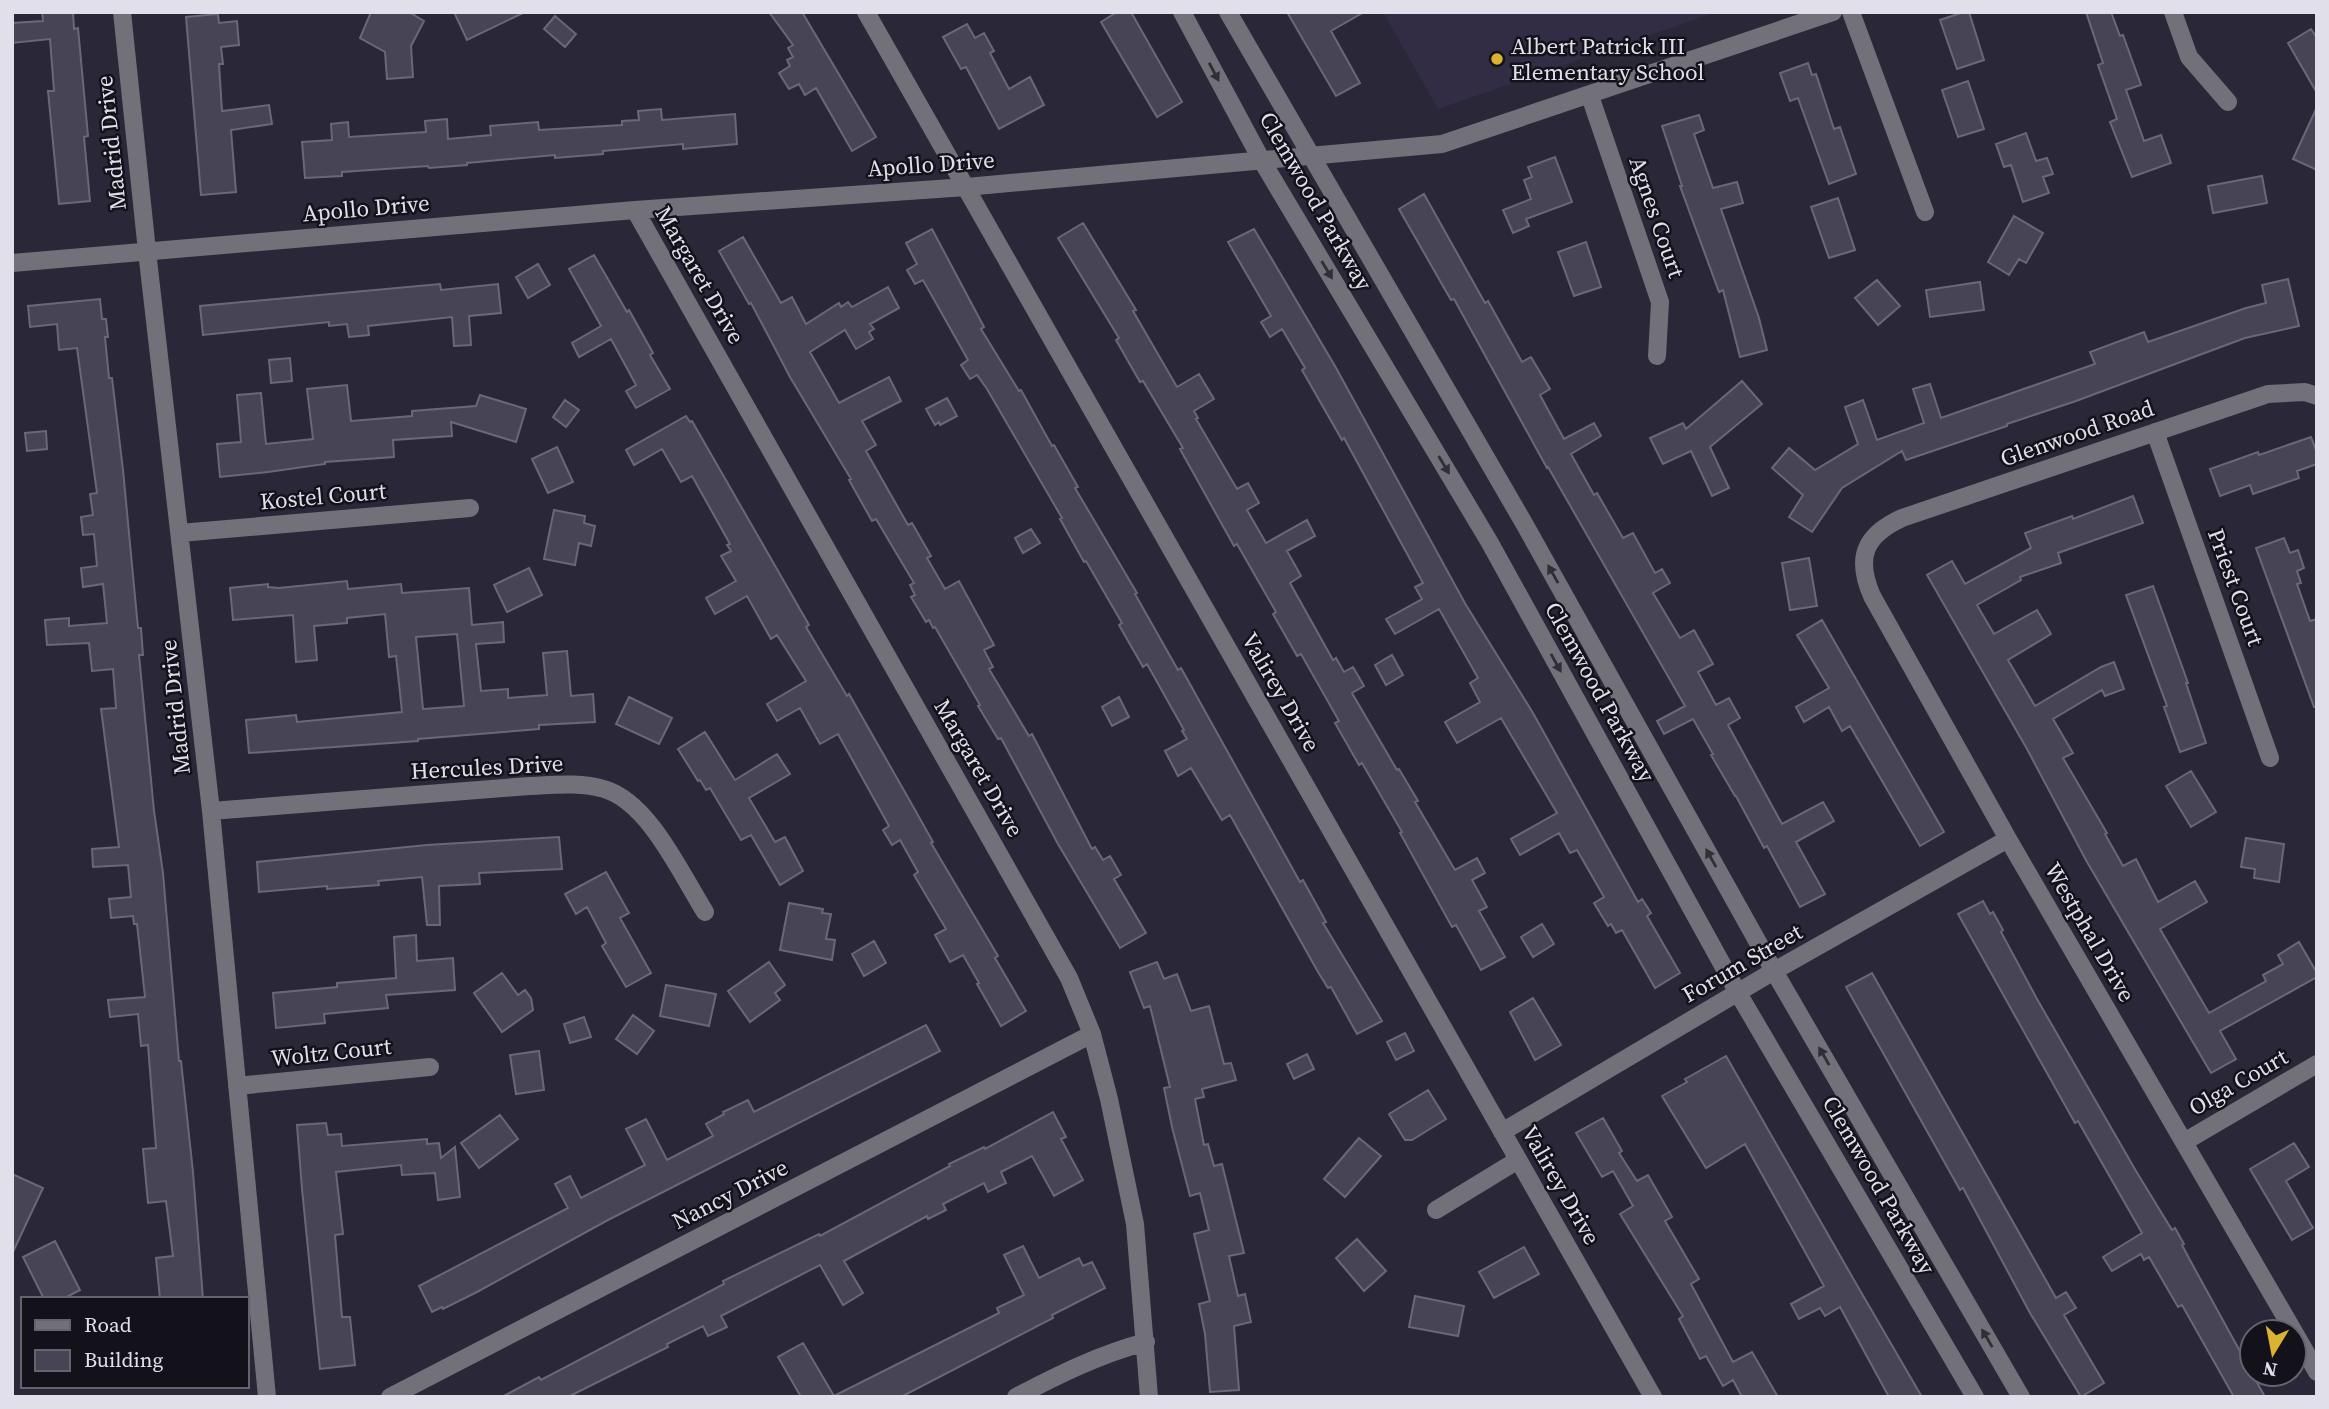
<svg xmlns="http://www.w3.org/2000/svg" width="2329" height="1409" font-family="'Source Serif 4',serif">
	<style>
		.built { fill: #322d44 }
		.building { fill: #474456; stroke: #6a677b; stroke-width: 2; fill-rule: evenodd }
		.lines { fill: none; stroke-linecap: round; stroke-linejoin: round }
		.minor { stroke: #727079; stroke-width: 18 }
		.oneway { fill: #302e36 }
		.poi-dot { fill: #dcb233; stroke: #131119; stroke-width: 2.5 }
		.labels { text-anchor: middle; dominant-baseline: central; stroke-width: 5; stroke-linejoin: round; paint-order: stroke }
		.poi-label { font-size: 23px; fill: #e0dfea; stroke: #131119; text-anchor: start }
		.street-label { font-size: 23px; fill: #e0dfea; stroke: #131119 }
	</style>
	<rect width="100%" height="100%" fill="#2a2738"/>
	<path class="built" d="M1383,12H1717L1438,109Z"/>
	<path class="building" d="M42,12H73L74,29L78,28L88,136L84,137L90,201L59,204L48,91H54L50,39L12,43V23L43,21Z
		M371,12H409L424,21L411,46L413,77L387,79L385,52L360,38Z
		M454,12H525L467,40Z
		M769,12H802L876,137L852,151L816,88L805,95L799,84L789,89L779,73L790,66L787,60L793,57L788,48L793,45Z
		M1117,12H1131L1182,102L1157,117L1101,22Z
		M1287,12H1364L1331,31L1360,83L1336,96Z
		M1964,12H1969L1984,60L1957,69L1940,20Z
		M2086,12H2111L2120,36L2123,35L2141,85L2126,90L2144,141L2161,135L2171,163L2132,177L2110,122L2117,119L2098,65L2103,63Z
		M218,14L219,23L237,21L239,45L221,47L223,64H219L222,111L269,105L272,124L231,130L236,192L201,195L186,17Z
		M555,16L576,34L565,47L544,29Z
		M967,24L975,38L984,33L994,51L990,53L1009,89L1030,77L1044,105L999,129L966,67L961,69L943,37Z
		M2311,29L2317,38V93L2288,43Z
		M1808,63L1812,75L1816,74L1834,129L1840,127L1856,174L1829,184L1798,98L1790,101L1780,73Z
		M1968,81L1984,129L1958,137L1942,90Z
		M2317,107V170L2293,159Z
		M661,109L662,120L735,114L737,144L683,149V144L603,151V154L555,158V155L467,163V165L429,168L428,166L342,172V176L305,178L302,142L332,140L331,124L348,122L349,137L426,132L425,121L447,119L448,139L491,135L490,126L538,122L539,130L622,125V121L639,120L638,111Z
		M1699,115L1704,130L1694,134L1713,188L1737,182L1743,203L1721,209L1759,318L1767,350L1740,357L1723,290L1719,292L1680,186H1682L1662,126Z
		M2026,133L2036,161L2047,158L2053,174L2043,177L2049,193L2023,202L2011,165L2004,167L1996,144Z
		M1555,157L1572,202L1526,219L1529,226L1513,233L1503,210L1531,199L1524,180L1532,177L1528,167Z
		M2262,176L2267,203L2213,213L2208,186Z
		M1424,194L1485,303L1488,301L1522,362L1531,357L1550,389L1540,395L1564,439L1594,423L1601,436L1571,454L1594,495L1597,493L1623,538L1633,533L1655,573L1662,569L1670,583L1653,593L1680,638L1694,630L1713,664L1698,672L1716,705L1729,698L1740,718L1728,725L1782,824L1823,802L1834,821L1796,842L1825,894L1800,907L1767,846L1764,848L1736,796H1735L1711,755L1713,754L1693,719L1664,734L1657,721L1685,706L1548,467L1547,468L1454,299L1451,300L1399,209Z
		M1838,198L1855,250L1829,258L1811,207Z
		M2014,216L2043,233L2026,263L2019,259L2009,275L1988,262Z
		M1083,223L1136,310L1133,311L1177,387L1199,374L1214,399L1194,411L1198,418L1196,419L1237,489L1248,483L1259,503L1247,510L1266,543L1307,520L1315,536L1287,551L1301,576L1290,583L1333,660L1336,658L1344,672L1353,667L1364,686L1352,693L1397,770L1399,769L1418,801L1415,802L1455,870L1477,858L1485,873L1472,880L1487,907L1479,911L1505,957L1481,970L1456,925L1452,927L1400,833L1402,832L1362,763L1359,765L1335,723L1339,721L1301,654L1297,656L1273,614L1276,612L1237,544L1234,546L1180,449L1183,448L1143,381L1140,382L1116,340L1119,338L1058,238Z
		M932,229L984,327L981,329L1019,391L1021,390L1052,446L1054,445L1078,487L1075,488L1137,593L1135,594L1178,670L1181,668L1300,882L1303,880L1326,922L1323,923L1382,1021L1357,1034L1331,987L1328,988L1318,972L1230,815L1222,820L1191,768L1178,776L1165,751L1187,739L1182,731L1184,730L1147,664L1143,667L1119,625L1122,623L1086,561L1084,562L1060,519L1062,518L987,389L977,375L970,379L961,365L968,360L923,280L915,284L907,270L917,264L906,243Z
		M1254,229L1335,366L1466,605L1533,713L1638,902L1642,899L1651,913L1647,916L1680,973L1655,988L1622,930L1616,933L1611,924L1608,926L1594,903L1604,897L1577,850L1570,853L1559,833L1520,855L1511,839L1557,813L1501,718L1457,743L1445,722L1480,702L1470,683L1478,678L1439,609L1395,634L1386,619L1422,599L1415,587L1423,583L1344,438L1342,440L1302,370L1305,368L1282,329L1270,337L1261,322L1271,316L1228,242Z
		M743,237L781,303L792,297L806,324L839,303L841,307L848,302L852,307L888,287L899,308L870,324L874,329L869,332L873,339L856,349L845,330L810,352L839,403L889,377L901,401L862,421L876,445L866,451L908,525L912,523L931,556L927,558L945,589L959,581L994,645L984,650L993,667L989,669L1029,736L1032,734L1092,849L1095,847L1103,860L1110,856L1121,875L1114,879L1146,933L1120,948L1058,844L1001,738L998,739L978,706L980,705L935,627L933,628L929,620L926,622L911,597L915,595L910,585L914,583L876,519L872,521L849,480L851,479L790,377L751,303L749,304L719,251Z
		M1586,242L1601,287L1574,296L1558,252Z
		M594,255L627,312L629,310L653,353L650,355L670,389L636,408L626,391L636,385L611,339L579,357L572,343L601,326L569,269Z
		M538,264L550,285L528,298L516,277Z
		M2288,279L2299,326L2245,338L2076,401L2007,424V426L1995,430L1906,460L1902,451L1842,488L1812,532L1789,517L1803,495L1772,468L1789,448L1815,470L1858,444L1845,407L1863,400L1877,440L1924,423L1913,389L1930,384L1941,418L2095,364L2090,352L2144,332L2148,342L2246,308L2266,303L2262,285Z
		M1877,280L1900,306L1878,325L1855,298Z
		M1980,282L1984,310L1930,317L1926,290Z
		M440,284L441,290L498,284L501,313L469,316L471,345L454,346L452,317L368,326L369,335L349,337L347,324L329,326V322L203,335L200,306Z
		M100,299L102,319H106L108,337H105L109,378H112L123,470L138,628H141L143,655H139L154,811L163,873L179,1061H181L193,1172L203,1299H160L156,1258L173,1256L166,1201L148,1203L143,1149L156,1148L148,1045L141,1046L138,1014L110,1017L108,1000L145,997L137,924H134L133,916L111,918L109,899L131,897L128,865L93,867L92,849L119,847L101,709L116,708L113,669L92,671L89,643L47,645L45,620L69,618V626L107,623L103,584L83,587L81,568L97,566L94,534L83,535L81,517L93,515L90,494L97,493L77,348L59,350L57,324L30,327L28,306Z
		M290,358L292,381L271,383L269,360Z
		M1742,381L1762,404L1710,447L1729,488L1712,496L1691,451L1663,464L1650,438L1683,423L1686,429Z
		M347,385L351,421L412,416V411L476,406L480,395L526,409L516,442L451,422L452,436L393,440L394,457L325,462V464L268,472L220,477L217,444L241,442L237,395L261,393L266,444L313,439L307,389Z
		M947,398L957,416L940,425L939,422L935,425L926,409Z
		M565,400L579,410L566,427L553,417Z
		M686,416L690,422L692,421L809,625L806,627L847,696L849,694L914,808L933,842L931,843L998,956L995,958L1026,1011L1001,1026L977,984L979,983L963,955L950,962L935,935L946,929L914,875L918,872L900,840L892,845L883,830L889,826L838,734L820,744L800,708L777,721L767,704L806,681L777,635L771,639L747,596L715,614L706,598L736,581L721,556L731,551L727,545L730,544L692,476L681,482L662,449L634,465L626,450Z
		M46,431L47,449L27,451L25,433Z
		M2311,437L2317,453V464L2297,471L2299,478L2253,494L2250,485L2220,496L2210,469L2258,452L2259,455Z
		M557,447L573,482L548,493L532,459Z
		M2133,496L2143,523L2058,553L2061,563L2020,577L2021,580L1977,605L1994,634L2037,610L2051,634L2008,660L2035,706L2101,667L2114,662L2124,689L2105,696L2102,690L2053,719L2073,753L2063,758L2107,833L2105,834L2123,866L2136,859L2158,902L2195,881L2207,902L2160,929L2209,1013L2266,981L2263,975L2283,964L2278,955L2299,942L2317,973V977L2220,1031L2236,1059L2211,1073L2087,862L2027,749L1927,575L1952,561L1965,584L2031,548L2025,533L2072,516L2073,519Z
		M554,510L585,516L584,523L595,526L591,546L579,543L575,565L544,559Z
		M1031,529L1040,543L1023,553L1015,538Z
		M2284,538L2290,553L2298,550L2304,568L2297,571L2301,583L2297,584L2310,621L2317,619V707H2314L2256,548Z
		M1809,558L1817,606L1790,610L1782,563Z
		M529,568L542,595L507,612L494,585Z
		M347,581L348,589L401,584L402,593L469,588L472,625L503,622L504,642L476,644L481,691L508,689V698L547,695L543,653L567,651L571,696L593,694L595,722L539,725V729L418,739V741L249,753L246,720L296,715L297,722L402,712L396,656L389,657L385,614L347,618V623L314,626L317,660L296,662L293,615L233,620L230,588L268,584V587L279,588ZM457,634L464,706L423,709L416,637Z
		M2153,586L2188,683H2186L2206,743L2180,752L2164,707L2167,706L2126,595Z
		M1822,620L1944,832L1920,846L1850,726L1842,731L1829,707L1804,722L1796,707L1829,688L1797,635Z
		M1392,655L1403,675L1386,685L1375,665Z
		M629,697L672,718L659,744L616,724Z
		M1119,697L1129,717L1112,726L1102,707Z
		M705,732L735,780L777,754L790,774L749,798L775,842L785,837L803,871L780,885L751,835L741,840L710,788L706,790L700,780L698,781L678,749Z
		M2191,771L2216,812L2191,827L2166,786Z
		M559,837L562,869L479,873L480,884L439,886L440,925H427L422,877L378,881L379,885L327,889V886L259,892L257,862L427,845Z
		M2246,838L2284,844L2279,882L2254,878L2255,869L2241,867Z
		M606,872L629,913L620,918L651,973L626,987L602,946L606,943L587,907L576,914L565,894Z
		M1983,901L1990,914L1993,912L2003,930L2001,932L2037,999L2136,1171L2172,1230L2175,1228L2184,1244L2182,1245L2191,1262L2265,1397H2234L2182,1305L2178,1307L2149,1257L2144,1260L2141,1254L2112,1271L2103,1257L2142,1233L2078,1121L2075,1123L1958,914Z
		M789,903L823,909L822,913L831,914L826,939L835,940L832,960L780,950Z
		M1542,924L1554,944L1533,957L1521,937Z
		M416,935L417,961L453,958L455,990L386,995L388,1008L324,1014L325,1023L276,1028L273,993L337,987V983L396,978L394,937Z
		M874,941L886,963L864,976L852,954Z
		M769,962L785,985L775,993L780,1000L750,1022L728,991Z
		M1157,962L1164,979L1177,974L1191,1011L1209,1006L1224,1064L1231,1063L1236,1080L1202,1089L1204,1097L1195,1099L1204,1145L1208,1144L1214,1166L1222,1164L1244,1253L1229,1256L1238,1296L1245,1294L1251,1322L1234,1326L1239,1390L1210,1392L1205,1334L1199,1304L1210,1301L1194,1234L1209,1230L1200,1193L1190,1196L1172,1127L1164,1088L1170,1087L1150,1006L1144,1008L1130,972Z
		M502,973L518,995L525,990L531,998L533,1010L502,1032L474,993Z
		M1872,973L2056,1298L2066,1292L2076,1308L2064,1315L2104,1383L2081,1397L2030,1313L1963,1188L1960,1190L1937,1149L1846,987Z
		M666,985L716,994L709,1026L660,1016Z
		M1533,998L1561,1045L1535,1060L1510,1012Z
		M633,1015L654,1031L637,1054L616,1039Z
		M584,1017L591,1037L570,1043L564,1024Z
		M926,1025L940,1051L608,1220L477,1292L443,1309L442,1307L432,1312L419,1286L568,1208L555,1184L570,1176L581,1198L645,1165L626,1129L646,1119L667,1160L713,1136L706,1124L724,1114L723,1112L748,1100L754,1112Z
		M1405,1033L1414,1051L1396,1060L1387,1042Z
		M539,1051L544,1090L516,1094L510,1055Z
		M1307,1054L1314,1069L1294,1079L1287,1064Z
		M1726,1056L1854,1280L1922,1397H1889L1840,1307L1825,1316L1820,1308L1799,1319L1791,1304L1824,1286L1745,1144L1706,1168L1662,1096L1687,1082L1685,1079Z
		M1428,1090L1446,1119L1412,1140H1405L1389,1114Z
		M1053,1112L1066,1137L1061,1139L1083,1180L1054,1196L1032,1156L1001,1172L1006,1183L988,1192L984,1183L943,1204L946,1210L928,1219L927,1216L844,1261L863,1293L843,1305L820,1265L721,1316L727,1327L708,1336L703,1326L667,1344L668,1347L568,1397H502L539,1377L541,1380L724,1284L723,1281L819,1234L820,1236L950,1166L949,1164L984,1147L985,1149Z
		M500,1115L518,1139L479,1168L461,1143Z
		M1603,1118L1622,1151L1619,1153L1637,1181L1648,1175L1672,1217L1665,1221L1699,1279L1691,1284L1733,1362L1752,1352L1778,1397H1742L1733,1380L1723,1386L1706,1356L1700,1359L1679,1319L1683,1316L1620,1214L1633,1206L1613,1171L1602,1177L1576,1133Z
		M326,1123L328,1135L341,1134L342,1146L427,1139V1144L439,1143L441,1158L455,1147L460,1197L438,1200L435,1173L402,1175L401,1165L336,1172L343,1234L335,1235L342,1317H350L355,1365L320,1369L302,1189L297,1125Z
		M1359,1138L1381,1156L1345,1197L1324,1179Z
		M2294,1143L2309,1167L2286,1181L2313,1228L2292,1240L2250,1169Z
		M12,1174L43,1188L12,1254Z
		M1357,1239L1386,1271L1364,1291L1336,1258Z
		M55,1241L80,1290L63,1299H44L23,1257Z
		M1023,1246L1039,1278L1079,1258L1083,1266L1092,1262L1105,1288L1052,1315L1053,1318L901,1397H801L778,1357L803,1343L834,1396L999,1313L997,1308L1024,1295L1004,1255Z
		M1524,1247L1539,1274L1494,1298L1479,1272Z
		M1415,1296L1464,1306L1458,1336L1409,1327Z"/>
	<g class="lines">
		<path class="minor" d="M122,12L147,251L211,811L267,1397
			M866,12L1653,1397
			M1182,12L1262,161L1490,543L1738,993L1975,1397
			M1228,12L1525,525L1774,971L2021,1397
			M1851,12L1925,212
			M2173,12L2189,57L2228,102
			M1590,96L1660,302L1657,356
			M635,210L1069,978L1092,1034L1109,1099L1135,1224L1149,1397
			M12,263L635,210L966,187L1442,144L1833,12
			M2155,432L2270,758
			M180,533L470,508
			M211,811L529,786C553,785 581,782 604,789C649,802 681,874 705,912
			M237,1086L430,1067
			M1502,1132L1774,971L2008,839
			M2184,1142L2317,1064
			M1436,1210L1518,1160
			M2294,1332L2008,839L1872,596C1855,557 1865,535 1902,518L2268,394L2305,392L2317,396
			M2294,1332L2317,1372
			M390,1397L1092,1034
			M1016,1397C1058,1375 1100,1354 1146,1342"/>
	</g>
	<defs><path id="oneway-solid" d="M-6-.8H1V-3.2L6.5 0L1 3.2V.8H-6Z" transform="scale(1.75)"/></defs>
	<g class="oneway">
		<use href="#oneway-solid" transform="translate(1214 72) rotate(62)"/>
		<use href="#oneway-solid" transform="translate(1327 270) rotate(59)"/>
		<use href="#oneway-solid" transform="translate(1444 465) rotate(59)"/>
		<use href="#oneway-solid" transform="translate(1553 574) rotate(-119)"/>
		<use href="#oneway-solid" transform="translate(1556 663) rotate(61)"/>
		<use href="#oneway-solid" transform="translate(1711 858) rotate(-119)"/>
		<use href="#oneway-solid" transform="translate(1824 1056) rotate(-120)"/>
		<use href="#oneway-solid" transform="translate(1987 1338) rotate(-120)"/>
	</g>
	<circle class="poi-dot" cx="1497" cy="59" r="7"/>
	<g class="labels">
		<g class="poi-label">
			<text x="1511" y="46">Albert Patrick III<tspan x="1511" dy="26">Elementary School</tspan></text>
		</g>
		<g class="street-label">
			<text transform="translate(111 143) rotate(-96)">Madrid Drive</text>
			<text transform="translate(931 164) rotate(-4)">Apollo Drive</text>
			<text transform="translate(1316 201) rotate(60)">Clemwood Parkway</text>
			<text transform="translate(366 208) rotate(-5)">Apollo Drive</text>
			<text transform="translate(1657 217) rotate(71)">Agnes Court</text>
			<text transform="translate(700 275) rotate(60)">Margaret Drive</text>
			<text transform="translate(2077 433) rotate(-19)">Glenwood Road</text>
			<text transform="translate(323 496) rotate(-5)">Kostel Court</text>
			<text transform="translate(2236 587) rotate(70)">Priest Court</text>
			<text transform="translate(1281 692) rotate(60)">Valirey Drive</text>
			<text transform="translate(1600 692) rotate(61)">Clemwood Parkway</text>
			<text transform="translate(175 707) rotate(-96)">Madrid Drive</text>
			<text transform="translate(487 767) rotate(-3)">Hercules Drive</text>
			<text transform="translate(979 768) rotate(60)">Margaret Drive</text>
			<text transform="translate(2090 932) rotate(60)">Westphal Drive</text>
			<text transform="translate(1742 963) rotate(-30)">Forum Street</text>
			<text transform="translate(331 1052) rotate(-6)">Woltz Court</text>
			<text transform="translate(2238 1082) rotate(-30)">Olga Court</text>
			<text transform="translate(1561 1185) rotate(60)">Valirey Drive</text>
			<text transform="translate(1879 1185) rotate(60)">Clemwood Parkway</text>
			<text transform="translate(730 1194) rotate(-27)">Nancy Drive</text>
		</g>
	</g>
	<rect width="2329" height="1409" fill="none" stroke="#e0dfea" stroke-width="28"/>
	<rect x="21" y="1297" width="228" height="91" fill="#131119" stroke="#65636d" stroke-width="2"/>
	<rect x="35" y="1320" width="35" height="10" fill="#727079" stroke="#65636d" stroke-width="2"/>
	<text x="84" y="1332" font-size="21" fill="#e0dfea">Road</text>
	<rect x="35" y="1350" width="35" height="21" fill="#474456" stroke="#65636d" stroke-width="2"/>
	<text x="84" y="1367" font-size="21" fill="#e0dfea">Building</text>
	<g transform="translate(2273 1353) rotate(190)"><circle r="33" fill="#131119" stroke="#65636d" stroke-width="2"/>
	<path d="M0-5L12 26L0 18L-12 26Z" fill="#dcb233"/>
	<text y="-10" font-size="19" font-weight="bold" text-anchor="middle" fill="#e0dfea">N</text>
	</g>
</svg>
